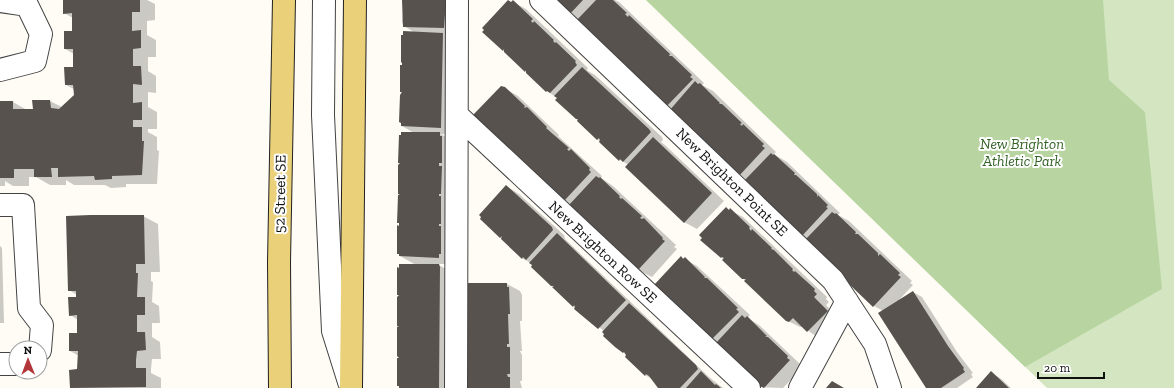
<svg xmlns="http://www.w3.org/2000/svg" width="1174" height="388" font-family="'Zilla Slab',serif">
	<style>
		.green { fill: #d3e6c1 }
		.forest { fill: #b8d5a1 }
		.shadow { fill: #0003 }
		.building { fill: #58524e }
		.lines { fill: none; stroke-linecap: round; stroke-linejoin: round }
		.minor-casing { stroke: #434343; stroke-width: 24 }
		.major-casing { stroke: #212121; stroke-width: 24 }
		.minor { stroke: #fff; stroke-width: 22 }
		.major { stroke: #ead078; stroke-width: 22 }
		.labels { text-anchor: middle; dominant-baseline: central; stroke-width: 4; stroke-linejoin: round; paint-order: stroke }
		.park-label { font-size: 15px; font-style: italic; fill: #326226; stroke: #fff }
		.street-label { font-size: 15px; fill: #101010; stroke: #fff }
	</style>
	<rect width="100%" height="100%" fill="#fefcf5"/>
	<path class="green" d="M646,0H1174V388H1047Z"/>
	<path class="forest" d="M646,0H1103L1109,80L1145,112L1162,289L1025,367Z"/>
	<path class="shadow" d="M64,0H147L155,4V20L147,21V35L156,40V57H148V71L156,76V93L148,92V107L157,112V129H148V132L157,137V150L159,151L157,184H126V187L111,188L105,185H74L66,180V185H50L36,177H29V186H13L5,181V186H0V102H13L27,110H34L33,101H50L62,107L75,96L74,89L66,85L74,68V54L65,49L73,32V18L64,13Z
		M404,0H457L456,34H444L456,41L454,135L441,134L452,141L451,264H437L451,272L452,388H400L401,359L400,296L398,295L416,265L400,256L401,164L399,163L414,133L402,126V93L401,92L403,66L415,33L404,26L402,22Z
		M553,0H615L619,2L704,83L702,85L713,91L776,152L774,154L777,156L787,162L840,213L838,215L849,221L912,281L910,283L913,285L899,300L913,292L922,297L957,352L973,373L971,374L973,377L957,388H929L883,311L874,306Z
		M513,2L526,9L588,68L587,70L588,71L595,75L662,137L663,140L661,142L666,146L724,201L697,229L684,222L629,165L620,160L578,121L557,98L547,91L503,50Z
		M504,88L518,96L559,135L558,136L602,176L601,178L613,186L676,245L674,247L677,249L652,277L634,268L593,229L594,228L570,204L564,201Z
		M506,186L519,194L564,235L565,239L709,377L723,388H660L652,379L645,375L604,331L575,308L534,265L522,258L481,219Z
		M727,209L743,217L827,297L826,299L829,302L826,305L840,319L820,339L803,327H800L786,320L721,257Z
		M143,216L158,224L160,272H151V281L153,282L152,302L159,306L160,323H152V337L160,342L161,359H152L151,369V373L161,378V388H73L71,387L78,370L79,356L70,351L78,334V320L70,315L77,295L69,290Z
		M0,246L2,248L4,323H0Z
		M681,257L697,266L750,315L748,317L751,320L759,325L800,364L799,366L802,368L783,388L759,387L708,339Z
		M468,284H507L520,291L522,295V321H520L522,351H520L522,355V381H520L522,388H468Z
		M991,373L1000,378L1011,388H979Z"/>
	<path class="building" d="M63,0H140V12H132V31L141,30V48L133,49V66H141L142,85L133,84V103L142,102V120H133V127H142V141H144L142,175L112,176V179L95,180L94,176L58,177V168H51L52,177H34V169H14V178H0V101H13V109H33L32,100H50L51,108L59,109L74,95L73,85H65L64,67H73V49H64V31H72V13L63,14Z
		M402,0H446L444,28L403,27Z
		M508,0L511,2L513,0L533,19L531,21L533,23L534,21L554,40L553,41L555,43L556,42L576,61L575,62L577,65L550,93L547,91L546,92L526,73V70L525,72L504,52V49L503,51L482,32L484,30L482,28Z
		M552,0H583L568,16Z
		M596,0H613L627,13L625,14L628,17L629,15L670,54L669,56H672L692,75L690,77L693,79L665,108L575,22Z
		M403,31L443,33L441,128L401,126V123L399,122L400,95L402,92H400V65H402V63L401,62V35H403Z
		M582,67L649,129L651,132L623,162L620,159L619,161L599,142L600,140L599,138L597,140L577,121L578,119H576L555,100L557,98L554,96Z
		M695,81L698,84L700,83L720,103L719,104H722L742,123L740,124L742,126L743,124L764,144L762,146L765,148L738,177L669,111Z
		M501,86L505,87L525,106L524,108L527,107L547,127L546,128L569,148L567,149L569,151L571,149L590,168L589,170L591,172L564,201L473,115Z
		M401,132H440V136H442V163H439V166H442L441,194H439V196H441V224H439V226H441V254H439V258L399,256V254H397V225L399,226V223H397L398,195L400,194H398V165L400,163H398L399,135H401Z
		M653,137L712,193L684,223L625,167Z
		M771,153L773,155L774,154L795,173L794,175H796L817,194V197L818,195L828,205L826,207L828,208L801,237L743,182Z
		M596,176L599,178L600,177L620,196L619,197L621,199L622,198L642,216L640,218L642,219L644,218L663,238L662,239L665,241L638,270L591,225L590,227L569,205Z
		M506,185L552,227L553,230L526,260L523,257L522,259L501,239L502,236L500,238L480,219L481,217L479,215Z
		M726,207L729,210L730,208L750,227L749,228L751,231L752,229L772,248L771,249L774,250L793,269L792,270L794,272L795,271L815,289L814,291L817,294L814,297L828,311L807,332L793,318L789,322L786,321L744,281L746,279H742L722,260L724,258L722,257L721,258L700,240L702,238L699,235Z
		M832,212L835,214L836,213L856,232L855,234H858L878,253V256L880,254L900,273L898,275L901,277L873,307L804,241Z
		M90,215H144L145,264H136V273H138L137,297H145V315H137V332H145L146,350L137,351L136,360V368H146V387L70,388L69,370L77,369L78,351H69V333H77V315L69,316L68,297H76V291H68L66,216Z
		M557,233L626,300L598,329L574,309L575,307L574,305L573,307L552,287L554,286H551L531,267L532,265L529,263Z
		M681,256L683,259L685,257L705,277L704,278H707L738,308L736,309L739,312L711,340L654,285Z
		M399,264H439L440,267L439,388H399V386H397V358H399L397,356V327L399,326H397V297L399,295H397V267L399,268Z
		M467,283H507V287H509L510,314H508L509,344H507V347H510V374H507L508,377H510V388H467Z
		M913,291L948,346L964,368L963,369L965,372L941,388H926L878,313Z
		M629,303L696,365L698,369L680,388H658L649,376L646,374L645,376L625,357L626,355L624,352L623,353L615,347L603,336L604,334L602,332Z
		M742,315L745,318L747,316L767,336L765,337H768L788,356L787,358L790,360L764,388L760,386L758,388L715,344Z
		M701,371L715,385L716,384L721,388H686Z
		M991,371L1009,388H976Z
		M832,381L844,388H826Z"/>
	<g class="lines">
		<defs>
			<path id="minor" d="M324,0L323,115L333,331L349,382
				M541,0L833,280L875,344L890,388
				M0,1L27,5L41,34L35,61L0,70
				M457,115L749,388
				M0,205H23L29,308L42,325L40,350
				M0,364H16
				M456,388L457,0
				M800,388L847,301"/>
			<path id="major" d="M280,388L279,262L284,0
				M351,388L355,0"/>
		</defs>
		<use href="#minor" class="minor-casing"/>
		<use href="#major" class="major-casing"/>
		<use href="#minor" class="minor"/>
		<use href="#major" class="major"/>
	</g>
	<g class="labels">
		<g class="park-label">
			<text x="1022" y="144">New Brighton<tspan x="1022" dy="17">Athletic Park</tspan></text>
		</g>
		<g class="street-label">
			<text transform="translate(732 182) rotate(44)">New Brighton Point SE</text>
			<text transform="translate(280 194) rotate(-89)">52 Street SE</text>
			<text transform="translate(603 252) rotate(43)">New Brighton Row SE</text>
		</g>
	</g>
	<g transform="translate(28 360) rotate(359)"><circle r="19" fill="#ffffff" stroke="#9f9f9f"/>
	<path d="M0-3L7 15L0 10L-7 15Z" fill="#b3363a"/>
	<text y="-6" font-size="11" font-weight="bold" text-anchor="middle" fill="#101010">N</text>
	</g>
	<path d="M1038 372v6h66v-6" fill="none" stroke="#101010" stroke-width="2"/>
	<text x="1044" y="372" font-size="12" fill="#101010" stroke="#ffffff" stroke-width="3" paint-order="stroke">20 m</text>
</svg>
